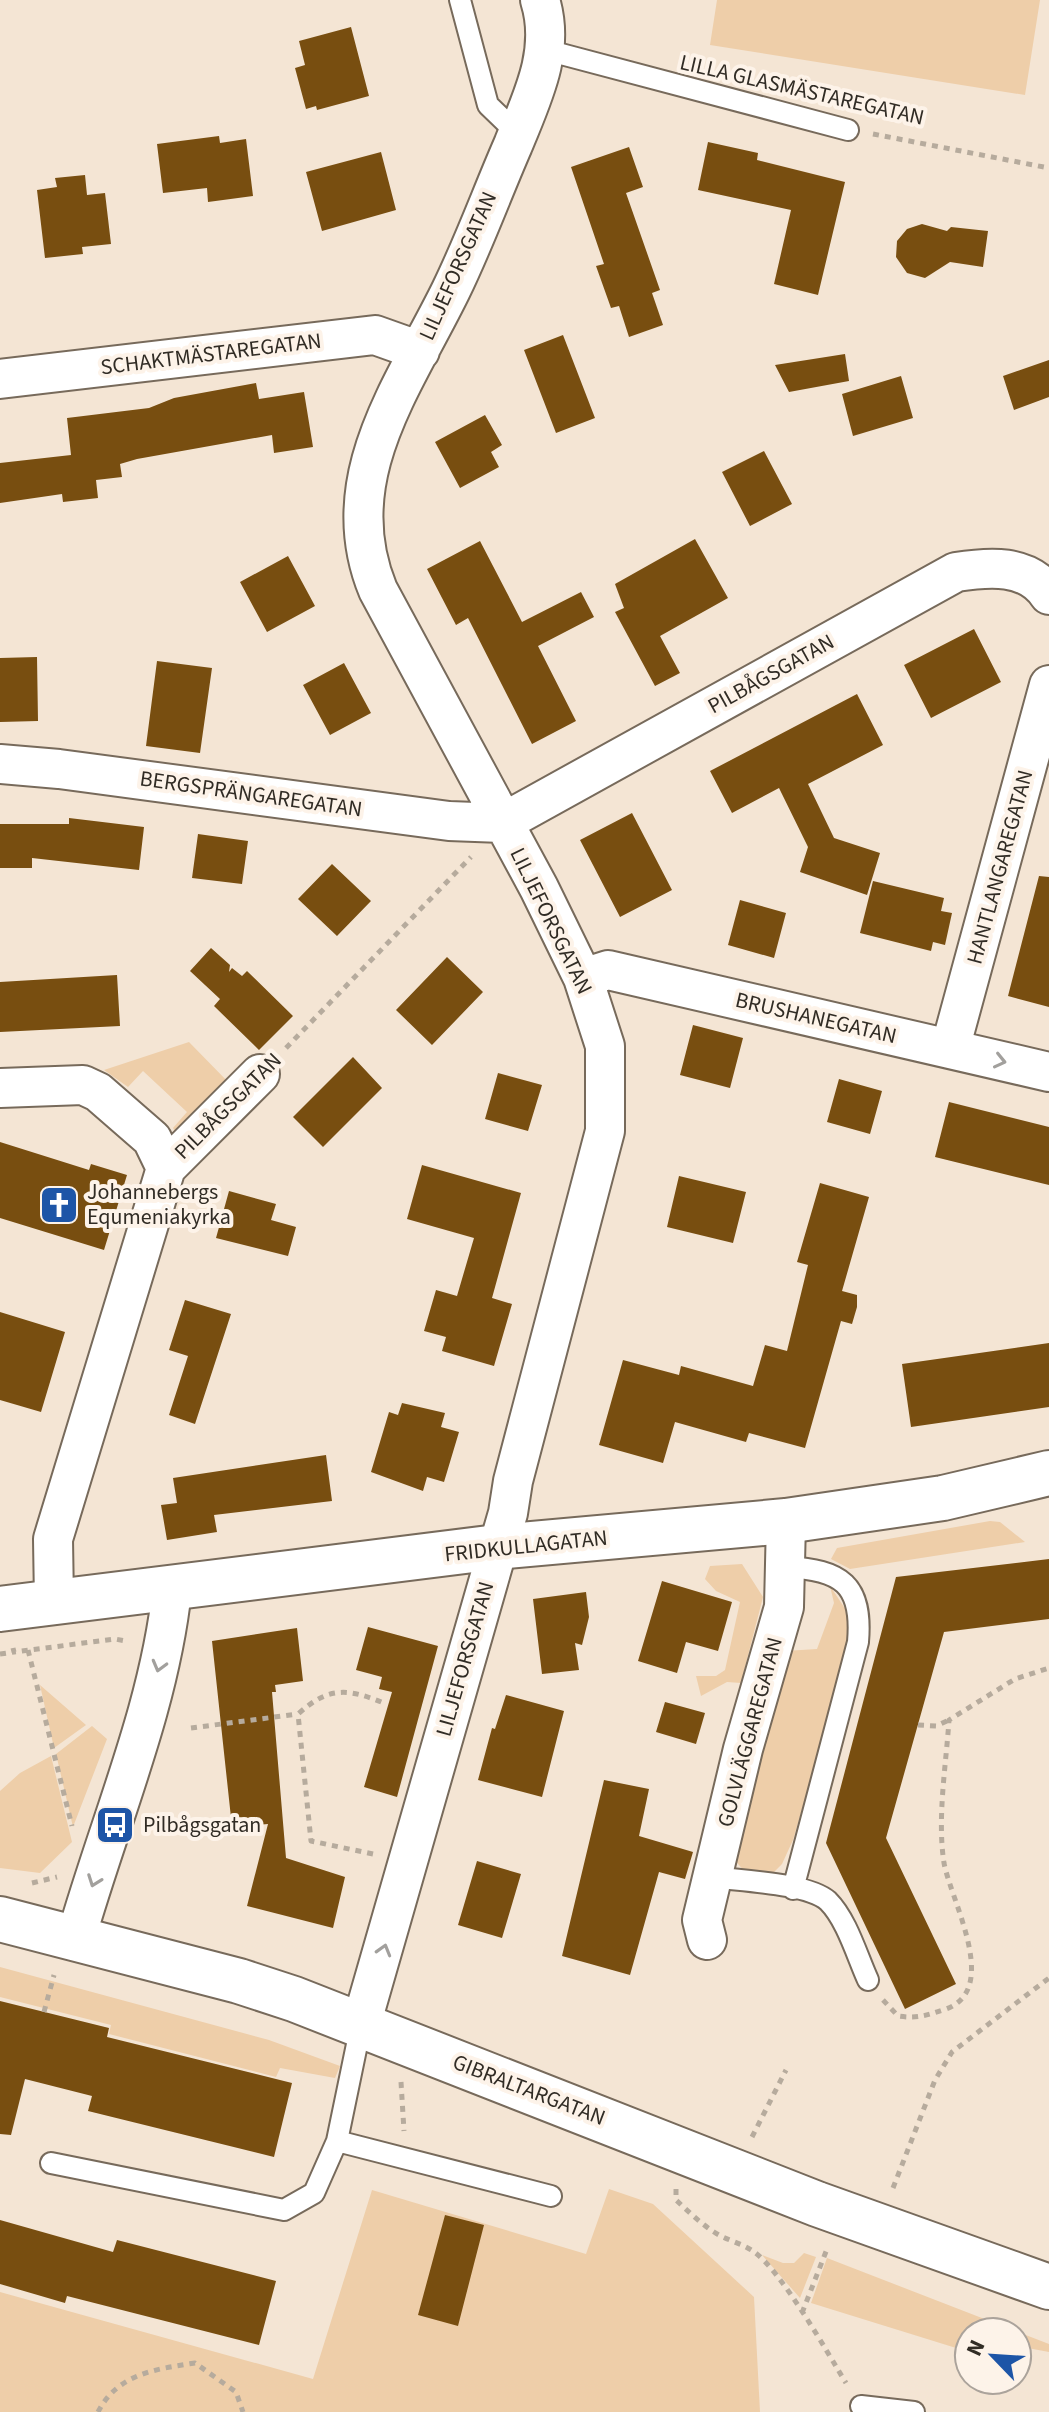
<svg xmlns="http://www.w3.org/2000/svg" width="1049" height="2412" font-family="'Source Sans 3',sans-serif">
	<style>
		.green { fill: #eecea9 }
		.building { fill: #784e10 }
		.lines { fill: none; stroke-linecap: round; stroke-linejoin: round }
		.service-casing { stroke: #776a5b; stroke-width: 24 }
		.minor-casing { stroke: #776a5b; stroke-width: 42 }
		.tertiary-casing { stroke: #776a5b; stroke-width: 48 }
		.path { stroke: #b6ab9d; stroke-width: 5; stroke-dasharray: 6 6; stroke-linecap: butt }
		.service { stroke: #fff; stroke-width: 20 }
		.minor { stroke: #fff; stroke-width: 38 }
		.tertiary { stroke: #fff; stroke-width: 44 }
		.oneway { stroke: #a2a09d }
		.labels { text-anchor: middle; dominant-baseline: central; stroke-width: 8; stroke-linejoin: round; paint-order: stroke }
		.street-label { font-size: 22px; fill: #312c25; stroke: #fdf3e9 }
		.poi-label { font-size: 22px; fill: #312c25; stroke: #fdf3e9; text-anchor: start }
	</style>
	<rect width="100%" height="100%" fill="#f4e5d4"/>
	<path class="green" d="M717,0H1040L1025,95L710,45Z
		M189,1042L232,1086L179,1136L173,1128L187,1112L143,1071L128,1087L104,1070Z
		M990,1521L1000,1522L1025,1542L850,1569L831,1559L837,1548Z
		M742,1564L763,1597L741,1683L727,1682L701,1696L696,1676H716L725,1670L740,1602L716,1591L705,1579L710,1566Z
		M830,1586L848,1613L850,1646L793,1840L782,1864L772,1874L744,1871L734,1859L785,1651L817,1649L834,1603Z
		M40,1685L86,1725L54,1748Z
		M92,1726L107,1739L73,1827L56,1754Z
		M51,1756L72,1842L40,1873L0,1868V1791L20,1773Z
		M0,1967L269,2040L340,2066L335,2078L280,2068L276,2077L109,2034L111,2025L0,1997Z
		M609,2189L653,2204L754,2297L760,2412H0V2292L313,2379L372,2190L586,2254Z
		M804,2253L816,2257L800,2298L762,2255L783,2263H794Z
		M827,2258L1049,2344V2352L1017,2346V2332H969V2352L811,2303Z"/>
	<path class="building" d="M351,27L369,96L317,110L316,106L306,109L295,68L305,65L299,41Z
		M219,136L220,143L246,139L253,196L208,202L207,188L163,193L157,144Z
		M708,142L758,153L757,160L845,182L818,295L774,284L791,210L698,190Z
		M629,147L643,187L626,193L660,290L652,293L663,325L629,337L619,306L611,308L596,266L604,264L571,167Z
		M381,152L396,210L322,231L306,172Z
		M85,175L87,195L105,193L111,244L82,247L83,254L45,258L37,190L57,187L55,178Z
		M922,224L947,231L951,227L988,231L983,267L950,262L925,278L907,273L896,257L897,241L907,229Z
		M563,335L595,418L556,433L524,350Z
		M845,354L849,381L789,392L775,365Z
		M1049,360V397L1014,410L1003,376Z
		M901,376L913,418L853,436L842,394Z
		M256,383L259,399L304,392L313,447L274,453L272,435L137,459L120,464L122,477L96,480L98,498L63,502L62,494L0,503V463L71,455L67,418L149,408L174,398Z
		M485,415L502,445L491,452L499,467L460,488L435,442Z
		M764,451L792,504L750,526L722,472Z
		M695,539L728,598L660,636L680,673L655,686L615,612L624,608L615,584Z
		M480,541L522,622L581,592L594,617L538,646L576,721L532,744L468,618L456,625L427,569Z
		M288,556L315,606L267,632L240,582Z
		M974,629L1001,682L931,718L904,665Z
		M37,657L38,721L0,722V658Z
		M157,661L212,668L200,753L146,746Z
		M344,663L371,713L330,735L303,685Z
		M857,694L883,745L808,784L834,838L880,853L867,895L800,872L808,847L779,788L732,813L710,771Z
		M632,813L672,890L620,917L580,840Z
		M69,818L144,827L139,870L32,858V868H0V824H69Z
		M198,834L248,841L242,884L192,878Z
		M332,864L371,901L337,936L298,899Z
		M1039,876L1049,877V1007L1008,996Z
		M873,881L944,898L941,911L952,913L945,945L933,942L931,951L860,933Z
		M740,900L786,913L774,958L728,945Z
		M211,948L230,965L229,972L232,968L242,976L247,971L293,1016L259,1050L214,1006L220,999L190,971Z
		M447,957L483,992L432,1045L396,1010Z
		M117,975L120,1026L0,1032V982Z
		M693,1025L743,1038L730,1088L680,1075Z
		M353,1057L382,1088L323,1147L293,1117Z
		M498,1073L542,1085L528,1131L485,1119Z
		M839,1079L882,1091L870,1134L827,1122Z
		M949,1102L1049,1127V1185L935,1157Z
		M0,1142L89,1170L91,1164L127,1175L104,1250L0,1218Z
		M422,1165L521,1193L492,1298L512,1304L494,1366L442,1351L446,1337L424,1331L436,1290L457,1296L474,1238L407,1219Z
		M679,1176L746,1192L733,1243L667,1227Z
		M820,1183L869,1197L842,1291L857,1295V1307L852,1324L841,1321L805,1448L749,1433L746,1442L675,1422L663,1463L599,1445L623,1360L679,1375L681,1366L753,1386L765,1345L787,1351L808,1265L797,1262Z
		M229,1191L276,1204L271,1220L296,1227L288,1256L216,1238Z
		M185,1300L231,1314L195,1424L169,1415L188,1356L169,1350Z
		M0,1312L65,1332L41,1412L0,1400Z
		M1049,1343V1407L911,1427L902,1364Z
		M402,1403L445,1413L441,1427L459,1432L444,1482L427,1477L423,1491L371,1472L389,1412L398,1415Z
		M326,1455L332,1501L214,1515L217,1532L167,1540L161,1505L177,1503L173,1478Z
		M1049,1559V1619L944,1632L886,1838L956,1984L905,2009L826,1843L896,1577Z
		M662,1581L732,1602L718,1651L686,1642L677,1673L638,1661Z
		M586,1592L589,1617L582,1645L575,1643L579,1670L542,1674L533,1599Z
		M368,1627L438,1646L397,1797L364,1787L392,1692L379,1689L382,1677L356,1670Z
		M297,1628L303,1681L275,1685L276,1692H272L286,1858L345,1877L333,1928L247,1906L268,1824L232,1827L212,1641Z
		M506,1695L564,1711L542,1797L478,1780L492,1728L495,1729Z
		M665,1702L705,1713L696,1744L656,1732Z
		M604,1780L649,1789L639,1836L693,1852L685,1879L659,1872L630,1975L562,1956Z
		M477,1861L521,1874L502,1938L458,1925Z
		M0,2001L109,2028L107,2037L292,2083L274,2157L88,2111L92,2096L25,2079L11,2135L0,2134Z
		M445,2215L484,2225L458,2326L418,2315Z
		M0,2220L113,2252L117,2240L276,2281L259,2345L67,2296L65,2303L0,2284Z"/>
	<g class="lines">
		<defs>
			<path id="service" d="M460,0L488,105L517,133
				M546,50L848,130
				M787,1567C841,1570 863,1584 858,1642L793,1889
				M712,1877C740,1881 808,1883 828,1901C847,1920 857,1956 868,1980
				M337,2141L551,2196
				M51,2163L284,2210L314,2193L337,2141L361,2025
				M861,2406L914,2412"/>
			<path id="minor" d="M0,379L375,335L420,351
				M0,764L59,769L449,821L502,823
				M502,823L956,572C988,567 1028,563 1049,595
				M583,978L608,970L1049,1072
				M950,1049L1049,685
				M0,1088L83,1085L98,1092L152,1139L166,1168
				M54,1602L53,1539L166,1168L260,1074
				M76,1938C109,1822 159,1710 172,1590
				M707,1940L702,1920L743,1749L784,1607L786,1521
				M361,2025L508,1513L513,1481L605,1131V1046L583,978L539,888L378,590C332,479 404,386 451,290C474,243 492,193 513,145C532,98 556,51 540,0"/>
			<path id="tertiary" d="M0,1609L497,1547L786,1521L943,1498L1049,1473
				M0,1919L239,1981L294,1999L817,2204L1049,2287"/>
		</defs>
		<use href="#service" class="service-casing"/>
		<use href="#minor" class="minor-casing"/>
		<use href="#tertiary" class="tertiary-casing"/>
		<path class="path" d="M873,134L1049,168
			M286,1048L471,857
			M13,1648L14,1652L115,1639L126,1641
			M28,1650L72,1826
			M0,1654L14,1652
			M918,1725L936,1726L949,1720
			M191,1728L298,1714
			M373,1854L311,1841L298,1714C329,1686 348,1688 386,1704
			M32,1883L57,1877
			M883,2000L898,2016C917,2019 928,2015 946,2009C1001,1989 951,1901 944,1863C937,1818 946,1766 949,1720L1015,1679L1049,1668
			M44,2012L54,1975
			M401,2082L404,2131
			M752,2137L786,2070
			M893,2188L935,2080L952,2052L1049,1978
			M676,2189V2200C688,2211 700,2223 714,2232C726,2240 741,2243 753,2251C781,2270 827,2352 846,2383
			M802,2313L827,2249
			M98,2412C118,2373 157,2369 195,2363L236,2392L243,2412"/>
		<use href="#service" class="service"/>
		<use href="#minor" class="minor"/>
		<use href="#tertiary" class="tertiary"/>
	</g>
	<defs><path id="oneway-chevron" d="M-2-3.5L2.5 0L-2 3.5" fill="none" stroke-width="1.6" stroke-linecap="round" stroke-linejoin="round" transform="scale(2)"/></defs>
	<g class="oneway">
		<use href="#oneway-chevron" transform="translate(1000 1061) rotate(13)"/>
		<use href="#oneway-chevron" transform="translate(159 1666) rotate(105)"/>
		<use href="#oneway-chevron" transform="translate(94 1881) rotate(110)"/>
		<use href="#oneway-chevron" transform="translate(384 1950) rotate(-74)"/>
	</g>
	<defs>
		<symbol id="church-square" viewBox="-11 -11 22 22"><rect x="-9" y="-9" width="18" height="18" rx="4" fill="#1d55a7" stroke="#fdf3e9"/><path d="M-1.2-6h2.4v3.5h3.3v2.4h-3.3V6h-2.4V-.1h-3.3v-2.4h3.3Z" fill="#fff"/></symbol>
		<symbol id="bus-square" viewBox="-11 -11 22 22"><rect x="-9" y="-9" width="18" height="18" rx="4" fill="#1d55a7" stroke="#fdf3e9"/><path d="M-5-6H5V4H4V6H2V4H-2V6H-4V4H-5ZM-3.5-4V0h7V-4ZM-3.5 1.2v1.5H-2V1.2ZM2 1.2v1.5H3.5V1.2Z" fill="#fff"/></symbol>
	</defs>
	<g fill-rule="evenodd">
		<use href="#church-square" x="37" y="1183" width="44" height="44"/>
		<use href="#bus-square" x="93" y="1803" width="44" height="44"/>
	</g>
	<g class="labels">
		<g class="street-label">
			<text transform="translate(802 90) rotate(13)">LILLA GLASMÄSTAREGATAN</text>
			<text transform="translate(458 266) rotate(-66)">LILJEFORSGATAN</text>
			<text transform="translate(211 354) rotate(-7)">SCHAKTMÄSTAREGATAN</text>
			<text transform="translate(771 674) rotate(-29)">PILBÅGSGATAN</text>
			<text transform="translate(251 794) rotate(8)">BERGSPRÄNGAREGATAN</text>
			<text transform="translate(1000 867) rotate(-75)">HANTLANGAREGATAN</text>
			<text transform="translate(551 921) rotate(64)">LILJEFORSGATAN</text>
			<text transform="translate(816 1018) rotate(13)">BRUSHANEGATAN</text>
			<text transform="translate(228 1106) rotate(-45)">PILBÅGSGATAN</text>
			<text transform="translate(526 1546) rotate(-6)">FRIDKULLAGATAN</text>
			<text transform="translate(465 1659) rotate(-74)">LILJEFORSGATAN</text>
			<text transform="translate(750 1732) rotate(-75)">GOLVLÄGGAREGATAN</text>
			<text transform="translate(529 2090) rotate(21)">GIBRALTARGATAN</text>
		</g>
		<g class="poi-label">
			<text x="87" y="1192">Johannebergs<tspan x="87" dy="25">Equmeniakyrka</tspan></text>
			<text x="143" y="1825">Pilbågsgatan</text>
		</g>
	</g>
	<g transform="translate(993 2356) rotate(295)"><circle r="38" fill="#fdf3e9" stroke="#aba39b" stroke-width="2"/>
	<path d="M0-6L14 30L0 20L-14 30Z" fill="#1d55a7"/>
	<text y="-12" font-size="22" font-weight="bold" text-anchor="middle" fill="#312c25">N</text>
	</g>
</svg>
